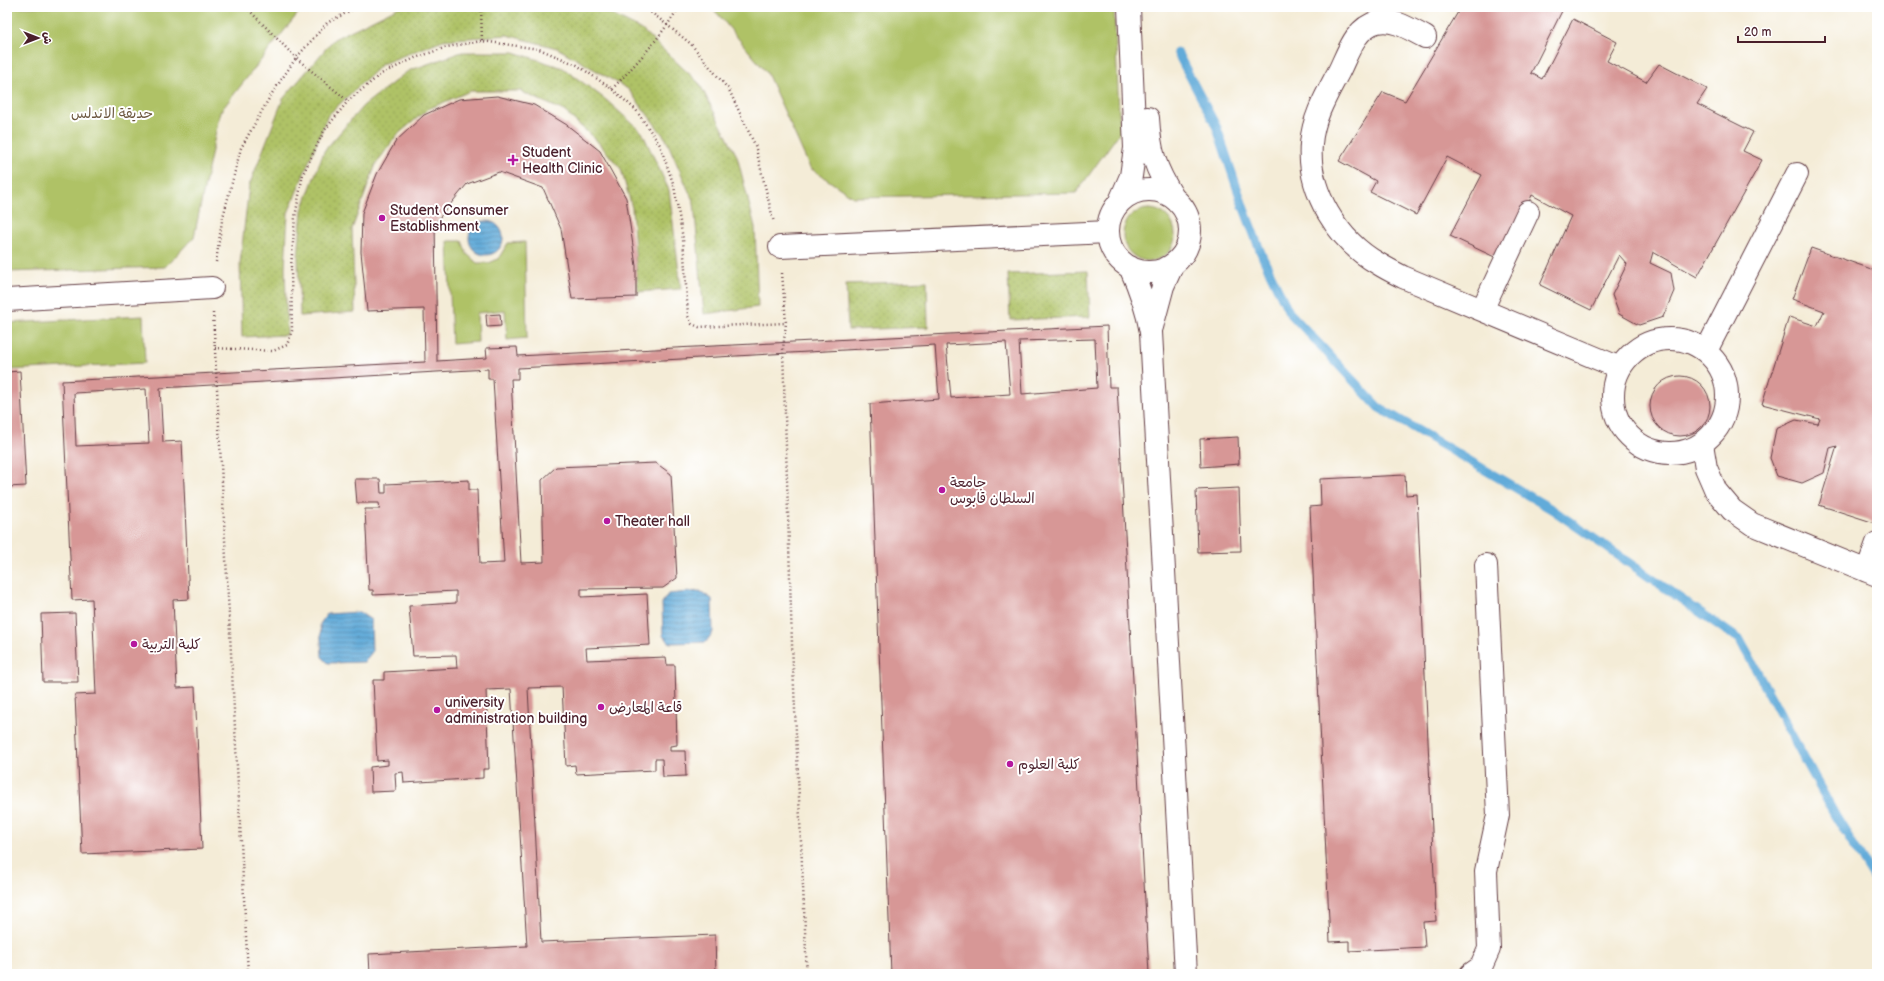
<svg xmlns="http://www.w3.org/2000/svg" width="1884" height="981" font-family="'Balsamiq Sans','Playpen Sans Arabic',sans-serif">
	<style>
		.grass { fill: url(#grass-dots); stroke: #7c7048 }
		.green { fill: #afc266; stroke: #7c7048 }
		.water { fill: url(#water-rules); stroke: #566582 }
		.lines { fill: none; stroke-linecap: round; stroke-linejoin: round }
		.stream { stroke: #62abd9; stroke-width: 9 }
		.building { fill: #d79796; fill-rule: evenodd }
		.minor-casing { stroke: #643e45; stroke-width: 24 }
		.path { stroke: #643e45; stroke-width: 2.5; stroke-dasharray: 1 3; stroke-linecap: butt }
		.minor { stroke: #fff; stroke-width: 22 }
		.poi-dot { fill: #b5179e; stroke: #fff; stroke-width: 1.5 }
		.labels { text-anchor: middle; dominant-baseline: central; stroke-width: 4; stroke-linejoin: round; paint-order: stroke }
		.park-label { font-size: 14px; fill: #6d5840; stroke: #fff }
		.poi-label { font-size: 14px; fill: #4a1f2b; stroke: #fff; text-anchor: start }
	</style>
	<defs>
		<pattern id="grass-dots" width="8" height="8" patternUnits="userSpaceOnUse"><rect width="8" height="8" fill="#afc266"/><path d="M2 2h.1M6 6h.1" fill="none" stroke="#98a659" stroke-width="1.8" stroke-linecap="round"/></pattern>
		<pattern id="water-rules" width="6" height="5" patternUnits="userSpaceOnUse"><rect width="6" height="5" fill="#62abd9"/><path d="M0 2.5h6" fill="none" stroke="#538bb0"/></pattern>
	</defs>
	<rect width="100%" height="100%" fill="#fff"/>
	<filter id="ink" filterUnits="userSpaceOnUse"><feTurbulence type="fractalNoise" baseFrequency=".025" numOctaves="2"/><feDisplacementMap in="SourceGraphic" scale="8" xChannelSelector="R" yChannelSelector="G"/><feConvolveMatrix kernelMatrix="1 2 1 2 8 2 1 2 1" color-interpolation-filters="sRGB"/></filter>
	<filter id="wash" filterUnits="userSpaceOnUse"><feTurbulence type="fractalNoise" baseFrequency=".012" numOctaves="4" result="noise"/><feDisplacementMap in="SourceGraphic" scale="16" xChannelSelector="R" yChannelSelector="G"/><feGaussianBlur stdDeviation="0.9" result="paint"/><feColorMatrix in="noise" values="0 0 0 0 0 0 0 0 0 0 0 0 0 0 0 0 0 1.4 0 .05"/><feComposite in="paint" operator="in"/></filter>
	<g filter="url(#wash)">
		<rect width="100%" height="100%" fill="#f4ecd7"/>
		<path class="grass" d="M399,7H597L642,30L699,83L737,156L755,227L758,307L704,314L694,203L666,139L628,89L557,48L507,35L443,40L382,64L328,115L288,213L285,268L287,335L242,337L240,263L249,186L283,99L334,39Z
			M462,52H514L563,68L605,99L642,132L669,190L681,289L638,292L632,208L621,169L596,140L564,111L520,91H470L428,109L397,135L376,164L352,229L355,312L300,316L298,258L302,210L324,151L363,106L408,71Z
			M1088,271L1090,317L1010,320L1008,274Z
			M927,281L928,327L848,330L846,284Z"/>
		<path class="green" d="M7,7H303L220,112L194,237L165,267L7,272Z
			M708,7H1114L1120,132L1076,193L853,197L810,168L767,73L717,13Z
			M1123 235a26 26 0 1 1 52 0a26 26 0 1 1-52 0Z
			M448,241H462L467,254L477,263H489L498,259L508,243L525,242L527,338L507,340L505,310L477,313L478,342L452,344Z
			M143,316L145,363L7,370V323Z"/>
		<path class="water" d="M469 238a17 17 0 1 1 34 0a17 17 0 1 1-34 0Z
			M700,591L712,599L713,632L706,642L670,643L663,636L662,603L668,594Z
			M359,612L371,620L372,652L364,662L328,663L322,657L320,624L327,614Z"/>
		<g class="lines">
			<path class="stream" d="M1177,52L1217,128L1243,206L1263,258L1289,312L1378,407L1553,510L1740,640L1835,815L1877,883"/>
		</g>
		<g id="blocks">
			<path class="building" d="M1461,7H1564L1531,73L1542,79L1573,19L1617,42L1607,61L1646,82L1659,64L1707,89L1697,104L1753,132L1743,151L1762,160L1697,277L1653,252L1650,263L1671,273L1674,291L1663,317L1639,325L1619,314L1612,295L1627,264L1619,255L1591,310L1540,285L1571,216L1532,195L1503,261L1450,236L1482,175L1447,157L1416,215L1370,192L1376,181L1339,161L1383,92L1405,101Z
				M497,96L534,105L567,125L600,151L626,198L636,266V297L572,299L561,229L543,188L499,172L467,184L435,223L437,361L487,358L486,348L517,347L518,356L1107,326L1109,387H1117L1149,974H891L870,404L939,399L935,345L518,368V379H511L521,563L544,562L542,480L556,467L656,463L671,474L677,578L663,588L581,589V597L647,594L650,645L586,648L587,660L666,657L667,665H675L677,745L670,746V751H685L686,776L663,777L662,759H655V770L576,774L575,765L566,766L562,687L528,688L541,942L715,935L716,974H370L369,954L527,946L511,689L486,690L489,769H483V778L404,783L403,772L395,773L396,791L371,792L370,767L388,765V760L377,761L373,680H384V672L457,668L456,655L413,656L409,606L456,603V591L373,595V590H369L365,509H380L379,503H357L355,479H380L381,493H386V484L469,480V490H477L480,564L504,563L493,379H488V369L160,388L163,442L182,441L189,599L173,600L177,688L195,687L202,849L82,854L75,695L96,694L92,599L72,600L62,381L425,362L424,309L367,311L361,252L362,213L377,174L396,141L424,115L459,99ZM1095,339L1097,388L1022,394L1019,341ZM1006,342L1010,394L951,398L946,345ZM146,389L149,443L76,446L74,393Z
				M1811,248L1877,271V517L1875,523L1819,505L1837,446L1830,448L1824,473L1802,483L1777,476L1770,458L1776,429L1796,420L1818,424L1820,419L1762,404L1789,317L1817,326L1824,311L1792,299Z
				M500,314L501,326L487,327L486,315Z
				M20,371L26,486L7,487V372Z
				M1650 406a30 30 0 1 1 60 0a30 30 0 1 1-60 0Z
				M1238,437L1239,464L1201,467L1200,439Z
				M1405,475L1406,495L1417,494L1436,921L1423,922L1425,947L1349,951V941L1330,942L1310,507L1321,506L1320,479Z
				M1239,488L1241,551L1198,552L1196,490Z
				M75,613L78,682H43L41,614Z"/>
		</g>
	</g>
	<g filter="url(#ink)">
		<use href="#blocks" fill-opacity="0" stroke="#643e45" stroke-width="1"/>
		<g class="lines">
			<defs>
				<path id="minor" d="M1425,37C1411,30 1394,18 1377,22C1355,28 1348,53 1339,71C1327,94 1313,117 1311,144C1307,191 1338,241 1379,264C1387,269 1395,273 1403,277L1620,368
					M1148,118C1150,152 1155,168 1173,197
					M1108 231a41 41 0 1 1 82 0a41 41 0 1 1-82 0Z
					M1120,201L1131,176L1135,148L1129,7
					M780,247L1108,232
					M1130,267C1140,289 1147,309 1151,332L1186,974
					M7,300L212,288
					M1482,310L1528,212
					M1152,327L1163,286L1173,264
					M1613 396a57 57 0 1 1 114 0a57 57 0 1 1-114 0Z
					M1706,351L1797,174
					M1702,444L1706,468L1716,491L1732,510L1752,524L1877,575
					M1867,571L1877,543
					M1471,974L1481,967L1489,949L1486,871L1498,815L1486,565"/>
			</defs>
			<use href="#minor" class="minor-casing"/>
			<path class="path" d="M246,7L296,58L348,101
				M481,7L482,41
				M640,7L652,13L691,44L729,90L755,145L774,223
				M612,89C637,63 660,38 679,7
				M7,158V159
				M216,262L222,221L241,148L271,95L296,58L327,23L357,7
				M782,273L786,323L783,349L792,644L807,974
				M213,313L248,974
				M215,348L273,351L287,345L292,331L291,267L295,217L303,174L324,131L348,101L381,74L415,58L447,47L482,41L539,49L577,65L612,89L636,110L660,145L674,186L683,239L688,316L692,324L699,327L786,323"/>
			<use href="#minor" class="minor"/>
		</g>
	</g>
	<g class="poi-dot">
		<path d="M511 154h4v4h4v4h-4v4h-4v-4h-4v-4h4z"/>
		<circle cx="382" cy="218" r="4"/>
		<circle cx="942" cy="490" r="4"/>
		<circle cx="607" cy="521" r="4"/>
		<circle cx="134" cy="644" r="4"/>
		<circle cx="601" cy="707" r="4"/>
		<circle cx="437" cy="710" r="4"/>
		<circle cx="1010" cy="764" r="4"/>
	</g>
	<g class="labels">
		<g class="park-label">
			<text x="112" y="113">حديقة الاندلس</text>
		</g>
		<g class="poi-label">
			<text x="522" y="152">Student<tspan x="522" dy="16">Health Clinic</tspan></text>
			<text x="390" y="210">Student Consumer<tspan x="390" dy="16">Establishment</tspan></text>
			<text x="950" y="482">جامعة<tspan x="950" dy="16">السلطان قابوس</tspan></text>
			<text x="615" y="521">Theater hall</text>
			<text x="142" y="644">كلية التربية</text>
			<text x="445" y="702">university<tspan x="445" dy="16">administration building</tspan></text>
			<text x="609" y="707">قاعة المعارض</text>
			<text x="1018" y="764">كلية العلوم</text>
		</g>
	</g>
	<rect width="1884" height="981" fill="none" stroke="#fff" stroke-width="24"/>
	<g transform="translate(38 38) rotate(90)" stroke="#ffffff" stroke-width="3" paint-order="stroke">
	<path d="M0-3L7 15L0 10L-7 15Z" fill="#4a1f2b"/>
	<text y="-6" font-size="11" font-weight="bold" text-anchor="middle" fill="#4a1f2b">ش</text>
	</g>
	<path d="M1738 36v6h87v-6" fill="none" stroke="#4a1f2b" stroke-width="2"/>
	<text x="1744" y="36" font-size="12" fill="#4a1f2b" stroke="#ffffff" stroke-width="3" paint-order="stroke">20 m</text>
</svg>
